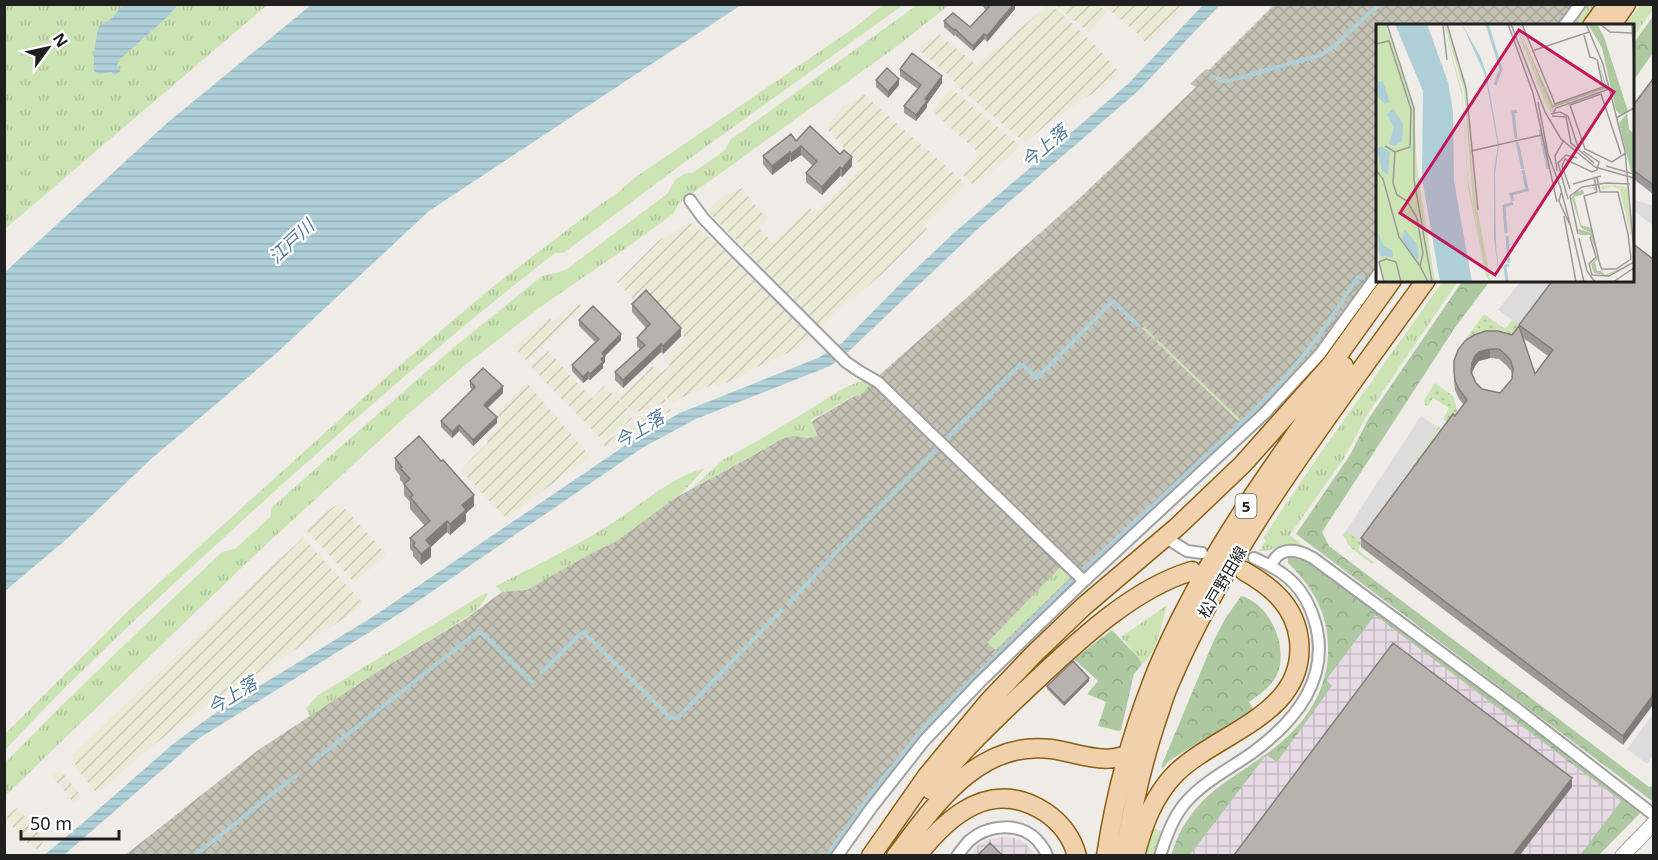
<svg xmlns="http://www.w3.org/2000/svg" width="1658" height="860" font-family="'Noto Sans','Noto Sans JP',sans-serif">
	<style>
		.industrial { fill: url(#industrial-grid) }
		.construction { fill: url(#construction-cross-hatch) }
		.farmland { fill: url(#farmland-furrows) }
		.grass { fill: url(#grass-tufts) }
		.forest { fill: url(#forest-crowns) }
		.garden { fill: url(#garden-dots) }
		.parking { fill: #dcdcdc }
		.water { fill: url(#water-rules) }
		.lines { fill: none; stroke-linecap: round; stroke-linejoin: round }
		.stream { stroke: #aecfd7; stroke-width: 4 }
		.minor-casing { stroke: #a1a1a1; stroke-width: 14 }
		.tertiary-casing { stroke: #a1a1a1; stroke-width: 16 }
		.primary-casing { stroke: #885f13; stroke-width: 21 }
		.minor { stroke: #fff; stroke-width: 10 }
		.tertiary { stroke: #fff; stroke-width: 14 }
		.primary { stroke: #f0d1ab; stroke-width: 18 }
		.wall { fill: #9e9996; fill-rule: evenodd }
		.shaded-wall { fill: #817d7a }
		.building { fill: #b8b2ae; stroke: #817d7a; stroke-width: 1.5; fill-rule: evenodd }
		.labels { text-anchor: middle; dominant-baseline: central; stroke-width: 4.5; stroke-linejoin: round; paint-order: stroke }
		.shield { fill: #fff; stroke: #636363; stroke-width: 1.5 }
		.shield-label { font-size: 15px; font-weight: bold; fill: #202020 }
		.street-label { font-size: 16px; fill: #202020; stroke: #fff }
		.water-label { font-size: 18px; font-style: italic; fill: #547a9d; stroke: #fff }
		.inset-river { fill: none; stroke: #aecfd7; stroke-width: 3 }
		.inset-road { fill: none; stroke: #9c9a98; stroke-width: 1.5 }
		.view { fill: #c2185b; fill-opacity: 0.15; stroke: #c2185b; stroke-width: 3 }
		.inset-edge { fill: none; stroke: #202020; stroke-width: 3 }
	</style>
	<defs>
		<pattern id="industrial-grid" width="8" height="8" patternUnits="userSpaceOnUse" patternTransform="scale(1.5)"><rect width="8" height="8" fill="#e7dae5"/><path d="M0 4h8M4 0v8" fill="none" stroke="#c6bbc4"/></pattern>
		<pattern id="construction-cross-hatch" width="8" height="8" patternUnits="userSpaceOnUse" patternTransform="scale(1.5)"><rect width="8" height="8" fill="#c3c2b4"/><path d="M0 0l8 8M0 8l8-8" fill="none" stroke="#a7a69a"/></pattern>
		<pattern id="farmland-furrows" width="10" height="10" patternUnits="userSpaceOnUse" patternTransform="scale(1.5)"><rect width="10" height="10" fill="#eaebd6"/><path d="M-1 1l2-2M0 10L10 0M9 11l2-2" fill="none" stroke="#c8c9b7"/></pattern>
		<pattern id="grass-tufts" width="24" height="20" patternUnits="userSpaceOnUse" patternTransform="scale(1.5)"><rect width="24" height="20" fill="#cce3b4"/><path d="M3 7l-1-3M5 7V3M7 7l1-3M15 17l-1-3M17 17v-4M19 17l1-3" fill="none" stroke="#afc29a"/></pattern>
		<pattern id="forest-crowns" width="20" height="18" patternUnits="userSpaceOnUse" patternTransform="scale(1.5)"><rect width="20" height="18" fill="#aec9a2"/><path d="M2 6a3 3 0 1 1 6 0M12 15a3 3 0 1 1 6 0" fill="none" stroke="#95ac8b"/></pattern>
		<pattern id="garden-dots" width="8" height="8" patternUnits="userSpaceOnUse" patternTransform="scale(1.5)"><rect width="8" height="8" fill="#cce3b4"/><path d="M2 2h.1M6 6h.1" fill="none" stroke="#afc29a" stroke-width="1.8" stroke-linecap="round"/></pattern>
		<pattern id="water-rules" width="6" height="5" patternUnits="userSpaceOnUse" patternTransform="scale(1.5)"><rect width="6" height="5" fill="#aecfd7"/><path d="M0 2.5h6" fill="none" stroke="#95b1b8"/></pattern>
	</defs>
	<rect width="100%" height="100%" fill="#efece8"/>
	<path class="industrial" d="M1374,610L1642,811L1599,855L1171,856L1175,841L1182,828L1191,815L1201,803L1222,785L1277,746L1294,731L1308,714L1322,688L1326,674Z
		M1006,836L1022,840L1037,855L968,856L978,845L987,840Z"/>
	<path class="construction" d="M1274,5H1585L1570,25L1378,26V280L1380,281L1353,317L1271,414L1005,664L925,749L883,800L845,855L124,856L257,751L372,675L467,618L502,592L752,456L858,394L1084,194L1196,87L1190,84L1206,69L1209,70Z"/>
	<path class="farmland" d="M1048,5H1052L1092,42L1118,71L1116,76L1094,93L1080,101L1055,120L1053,119L1026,142L1023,141L969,96L956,85L952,78L923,54L920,50L921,46L939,34L977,65Z
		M1056,5H1098L1107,12L1089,33Z
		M1103,5H1186L1147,44L1137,33Z
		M951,88L1019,145L1016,151L976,184H972L963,175L979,153L932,111Z
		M863,94L966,184L924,225L927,229L882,274L853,299L850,298L822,325H818L707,210L724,195L742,188L762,213L769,218L759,228L773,243L809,208L816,213L862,167L826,128L842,107Z
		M691,223L714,241L717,239L811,337L801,344V347L748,371V374L716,387L714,384L683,397L672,403L661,392L667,402L634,413L616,395L620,393L622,394L644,375L655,385L645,374L652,366L661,373L670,366L664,359L686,338L643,291L633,299L617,282L658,241Z
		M579,302L582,308L563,324L562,327L527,361L513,347L549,318L553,322Z
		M548,351L590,397L593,398L604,386L605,387L626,407L632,419L603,441L532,368L531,366L542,355L543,356Z
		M527,383L589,455V457L506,518L461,471L473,457L488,443L486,439L502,424L494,415Z
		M669,407L671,411L635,429L606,448L603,444L640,418Z
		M336,505L343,506L387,555L354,582L306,530L321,516Z
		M303,538L363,603L356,611L198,711L151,747L97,794L77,769L72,755L242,593Z
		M60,770L82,797L74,803L52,776Z
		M18,808L43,839L42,845L37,849L28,844L7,820L8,813Z"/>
	<path class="grass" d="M884,4L903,5L682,164L569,249L563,253H555C450,334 351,422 254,510C169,588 83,666 5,750V734L129,610L392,372L490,289L601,204L620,191L633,179L797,67L854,28Z
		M5,5H267L5,229Z
		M917,5H949L896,47L679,203L673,214L629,246L546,303L469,362L414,409L260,550L5,796V763C75,691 148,622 222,552L235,549L270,517L272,507L296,486L453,348L542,276L559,272L567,269L667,194L675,180L684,174L694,172L725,150L731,139Z
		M1585,5H1599L1583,25L1570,26Z
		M1640,5H1653V9L1633,38L1632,26L1625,25Z
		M1443,281H1458L1367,415L1344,458L1290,535L1303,546C1284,540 1276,552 1259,551L1266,540L1263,538L1319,455Z
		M1144,327L1240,419L1238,421L1142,328Z
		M861,381L870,383L869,386L859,397L857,394L811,420L818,436L808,438L793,436L781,439L752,456L692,488L723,460L766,436L846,387Z
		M705,468L682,493L617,541L592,553L527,590L502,592L496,586C536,565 577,546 614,522C643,503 671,477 705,468Z
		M984,488L1073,575L996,650L987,643L1061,566L982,490Z
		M485,593L488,594L485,599L475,612L372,675L310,716L306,709L317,696Z
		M1167,605C1162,620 1157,656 1142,664L1138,657L1121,637Z
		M1152,828L1161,831L1153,855L1143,856Z"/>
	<path class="forest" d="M1653,16V53L1633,81V44Z
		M1463,280L1490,281L1454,329L1322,532L1329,546L1649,787L1653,786V800L1652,801L1296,534L1350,455L1369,418Z
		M1294,555L1307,559L1642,811L1599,855H1580L1621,801L1375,615L1326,680L1332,686L1277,762L1266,755L1190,855L1171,856C1178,832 1191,811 1210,794C1227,779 1248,768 1266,754C1302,729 1329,693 1328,647C1328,613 1312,586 1288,563V556Z
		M1241,596C1269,603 1288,645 1278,672C1273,686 1260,694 1249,702L1256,713L1208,743L1205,738L1169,761L1163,768L1161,767L1214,640L1225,619Z
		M1112,630L1138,657L1142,664L1134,674L1121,730L1119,731L1098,726L1106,702L1087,694L1098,681L1074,659Z"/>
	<path class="garden" d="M1484,314L1505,329L1512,320L1521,325L1527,340L1522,345H1461Z
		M1435,383L1453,396L1459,415L1452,425L1443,419L1449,408L1433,398L1428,406L1425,405L1424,400Z
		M1439,426L1441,428L1433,438L1439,442L1373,526Z
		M1346,531L1362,542L1358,550L1374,562L1372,564L1351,548L1343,535Z"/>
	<path class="parking" d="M1633,199L1653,206V226L1633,210Z
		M1521,281H1555L1521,326L1498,310Z
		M1421,416L1438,427L1362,542L1346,531Z
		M1653,714V755L1647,764L1627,749Z"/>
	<path class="water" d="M124,4L178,5L165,19L119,60L117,65L120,72L115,75L111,72L99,74L94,71C93,56 95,40 99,26L112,18Z
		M311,5H741L429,211L279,351L151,459L68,538L5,591V272L167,123Z
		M1203,5H1220L1137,92L981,226L848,352L830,366L696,419L642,448L405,610L198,739L64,855L43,856L85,821L173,744L196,727L223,708L371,618L642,434L680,413L818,358L842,343L906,278L955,232L1129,83Z"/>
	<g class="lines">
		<path class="stream" d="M1212,76L1223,81H1228L1321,55L1333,47L1379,4
			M944,441L1020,365H1023L1037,378L1113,301L1138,325
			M788,604L864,523L940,446
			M542,672L578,636L583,632L671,718L678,717L782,610
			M311,763L476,633H482L532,682
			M194,856L295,776
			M827,856L870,795L926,725L1084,569L1250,415L1283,380L1319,336L1358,277L1363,278"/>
		<defs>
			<path id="minor" d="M1564,26L1580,4
				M690,200L703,218L732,248L846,362L859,371L878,382L1084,581
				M1171,541L1187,551L1202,553
				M1271,566C1279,545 1298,549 1313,558L1516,708L1654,815
				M837,856L872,807L924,741L979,683L1084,581L1266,412L1320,354L1378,274
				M957,856C961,851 965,845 969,841C988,824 1020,822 1037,840C1041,845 1045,849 1047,856
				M1160,856C1166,837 1173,817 1186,802C1205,781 1229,769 1252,753C1296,721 1331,678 1315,622C1305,587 1286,572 1254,558"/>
			<path id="tertiary" d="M1622,856L1654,823"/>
			<path id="primary" d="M1592,26L1608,4
				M1611,26L1626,4
				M931,790C960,752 995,719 1029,687C1075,644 1131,589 1192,571
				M871,856L927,776L989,701L1034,654L1083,607L1177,527L1243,464L1331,365L1392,280
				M896,856C935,805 978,740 1051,749C1080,753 1109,768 1136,750
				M917,856C949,814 992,778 1045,812C1060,822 1072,837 1077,856
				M1106,856C1115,796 1131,736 1153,680C1161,659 1171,638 1181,618C1226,528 1286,448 1344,366
				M1124,856C1132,809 1142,764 1157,719C1161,708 1164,696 1169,685C1231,539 1334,409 1426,280
				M1135,856C1143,825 1153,797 1175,774C1217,732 1307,715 1299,640C1295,606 1272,587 1244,571"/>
		</defs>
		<use href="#minor" class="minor-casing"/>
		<use href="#tertiary" class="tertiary-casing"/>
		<use href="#primary" class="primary-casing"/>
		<use href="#minor" class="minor"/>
		<use href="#tertiary" class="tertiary"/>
		<use href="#primary" class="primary"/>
	</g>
	<path class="wall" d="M981,4H1015V9L987,42L984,39L973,51L955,35L954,36L944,27V21L970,27L986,10Z
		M900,69L942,83L927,104V107L916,121L904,113V106L918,89L900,76Z
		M1653,79V194L1632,178V107Z
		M876,80L899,85L888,98L876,87Z
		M796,141L852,166L842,177L840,176L822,195L806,182V173L813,166L801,155L791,162L790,161L772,175L763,164V156Z
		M1632,280L1623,745L1361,547V538L1464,405L1459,399L1455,390L1454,381V361L1512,335L1519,328V325ZM1522,337L1548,356L1535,374ZM1490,358L1499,359L1506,365L1511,371L1512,376V379L1500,393L1482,389L1476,383L1472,373L1475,366L1479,361Z
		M632,304L681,336L663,354L661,352L623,388L615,380V372L640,349L637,346V338L646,328L632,312Z
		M579,320L621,340L605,356V362L603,364V368L590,380L588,379L583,383L572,371V365L595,342L579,326Z
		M470,381L503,393L488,408L497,423L473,446L459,431L452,438L441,427V421L472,390L470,387Z
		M395,458L474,506L466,513V521L450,535L447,532L431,547V557L421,565L413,556V552L410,549V538L425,526L410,509V502L404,495V484L400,480V476L395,469Z
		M1089,681L1064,706L1047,689V686Z"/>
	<path class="shaded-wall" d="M1014,4H1015V9L987,42V36Z
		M984,34V39L973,51V46Z
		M942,76V83L927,104V107L916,121V115L925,99Z
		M899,79V85L888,98V92Z
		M801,146V155L791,162V154Z
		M790,152V161L772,175V166Z
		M852,157V166L842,177V169Z
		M840,167V176L822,195V187Z
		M681,328V336L663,354V346Z
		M621,334V340L605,356V362L603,364V368L590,380V374L601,359L602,353Z
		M661,344V352L623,388V380Z
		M1490,349V358L1479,361L1475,366L1472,372V363L1475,356L1479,352Z
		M588,372V379L583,383V377Z
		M503,386V393L484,411V405Z
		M497,417V423L473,446V440Z
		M459,425V431L452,438V432Z
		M474,495V506L466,513V521L450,535V524L462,505Z
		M447,521V532L431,547V557L421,565V554L426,540Z
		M1089,678V681L1064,706V703Z
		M1653,695V705L1623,745V736Z
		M1572,778V787L1520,855H1513Z"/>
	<path class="building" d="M987,4H1014L987,36L984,34L973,46L955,29L954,30L944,21L953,13L970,27L989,7Z
		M912,53L942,76L925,99L927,101L916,115L904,106L921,85L900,69Z
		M887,68L899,79L888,92L876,80Z
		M1653,79V185L1632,169V107Z
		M810,126L840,154L844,150L852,157L842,169L840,167L822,187L806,173L817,161L801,146L791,154L790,152L772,166L763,156L791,134L796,141Z
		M1632,243L1653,259V695L1623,736L1361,538L1453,414L1455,416L1467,400L1459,389L1455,381L1454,371V361L1458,350L1465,341L1474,335L1486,331H1498L1512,335L1519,326L1535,374L1553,350L1519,325L1553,280H1632ZM1490,349H1499L1506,355L1511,361L1513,369L1512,379L1500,393L1482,389L1476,383L1471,372L1472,363L1475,356L1479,352Z
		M646,290L681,328L663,346L661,344L623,380L615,372L645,345L637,338L650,324L632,304Z
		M593,306L621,334L602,353L605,356L601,359L603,362L590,374L588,372L583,377L572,365L599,339L579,320Z
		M483,368L503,386L484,405L497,417L473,440L459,425L452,432L441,421L475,387L470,381Z
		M419,436L441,461L443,460L474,495L462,505L466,510L450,524L447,521L426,540L431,546L421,554L413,545L415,543L410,538L430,521L410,497L413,495L404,484L410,479L400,468L402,467L395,458Z
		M1393,643L1572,778L1513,855H1234Z
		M1073,661L1089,678L1064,703L1047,686Z
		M990,843L1002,855H978Z"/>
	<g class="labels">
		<rect class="shield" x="1235.5" y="494" width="21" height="24" rx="4.5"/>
		<g class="shield-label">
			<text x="1246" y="506">5</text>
		</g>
		<g class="street-label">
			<text transform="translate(1222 582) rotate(-60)">松戸野田線</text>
		</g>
		<g class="water-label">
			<text transform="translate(1044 146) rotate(-41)">今上落</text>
			<text transform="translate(291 241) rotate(-43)">江戸川</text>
			<text transform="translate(639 429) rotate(-31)">今上落</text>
			<text transform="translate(232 695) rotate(-32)">今上落</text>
		</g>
	</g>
	<g transform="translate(1376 24)">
		<rect width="258" height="258" fill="#efece8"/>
		<path d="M0,0H10L38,83L41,143L59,258H6L0,210ZM68,0H70L89,61L99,173L115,258L110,252L97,179L88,66ZM139,0L178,84L175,89L168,76ZM68,4L86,66L92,155L111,258L92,163L86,72Z" fill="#cce3b4"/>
		<path d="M141,0L177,81L229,63L223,37L231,64L176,84ZM212,0H221L228,13L252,87L245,91L240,87L226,24ZM251,89L253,105L258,110V148H255L243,99ZM219,163L220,168L217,164L207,166L208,170L198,173L205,201L215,204L222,235L219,238L221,247L230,246L225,247L229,251L245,244L232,251H227L218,249L215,240L222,233L218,221L214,211H204L202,205L216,209L205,204L196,174L199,168Z" fill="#aec9a2"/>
		<path d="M238,161L253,164L255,212L244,166L236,162L226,166L225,162Z" fill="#cce3b4"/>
		<path d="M19,0H51L72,58L77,88L78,157L96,258H64L46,154L47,67ZM86,0L104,32L110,48L123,121L119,150L120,220L124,258L118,215V146L122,121L109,51ZM0,57L7,58L14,78L9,80L2,73ZM17,84L27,100L26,117L19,122L13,120L18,103L11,91ZM5,122L14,128L12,151L6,147L1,125ZM29,206L41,220L43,235L37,233L26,214ZM2,209L8,222L16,226L17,233L4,232Z" fill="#aecfd7"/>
		<path class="inset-river" d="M111,0L125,45L119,61M164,106L172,145M140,115L137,88L141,87M141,118L147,145M137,177L135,170L151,166L147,146M130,209L128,182L137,179M131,212L133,239M131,258L129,242L133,241"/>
		<path class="inset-road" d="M11,0L38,84V156L56,258M71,0L90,64L102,186M132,0L157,69L181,178M135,0L169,88L185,115L219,143L258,154M146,0L179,80L227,63L221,35M210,0L227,40L249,127L258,229M224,0L234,8L256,9M256,0L258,39M67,1L71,36M208,11L214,33L220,35M0,20L13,17L35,85L34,123L19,128L9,122M156,27L213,8M162,78L172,130L185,165M177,89L180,84L233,65M175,90L184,88L192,92L202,123M176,92L190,93L195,119L218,139M240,94L258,84M95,127L166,111M19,128L17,159L21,171L31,177L41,194L47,229L44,242L52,258M245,130L225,70L194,81L209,125L236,138L250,129M230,142L258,150M0,146L7,155L23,213L44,242M181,147L179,132L188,116M218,153L221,168L208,172L224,241L226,245H240L255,235L252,210L242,168H224L221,153M197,160L225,152M184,162L198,215M206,163L230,159L254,160M194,165L186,142L189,135L216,148L221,146L223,138L207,127M185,169L183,177L194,201M192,175L182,139L190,131L201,134M188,192L200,258M202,210L194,172L206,163M214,213L220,233L213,240L216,251M203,214L211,247L219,258M198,215L208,258M216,251L233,252L258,238M8,258L3,238L10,235L20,238L25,258M237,258L258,244"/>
		<path class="view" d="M143,6L238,68L119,251L24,189Z"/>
		<rect width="258" height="258" class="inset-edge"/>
	</g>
	<rect width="1658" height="860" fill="none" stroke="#202020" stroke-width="12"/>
	<g transform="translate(48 48) rotate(57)" stroke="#ffffff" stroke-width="4.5" paint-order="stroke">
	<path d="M0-4.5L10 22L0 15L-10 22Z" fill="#202020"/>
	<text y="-9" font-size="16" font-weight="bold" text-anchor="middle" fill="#202020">N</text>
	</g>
	<path d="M21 830v9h98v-9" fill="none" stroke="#202020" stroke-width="3"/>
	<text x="30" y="830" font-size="18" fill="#202020" stroke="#ffffff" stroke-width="4.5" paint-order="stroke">50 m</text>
</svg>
